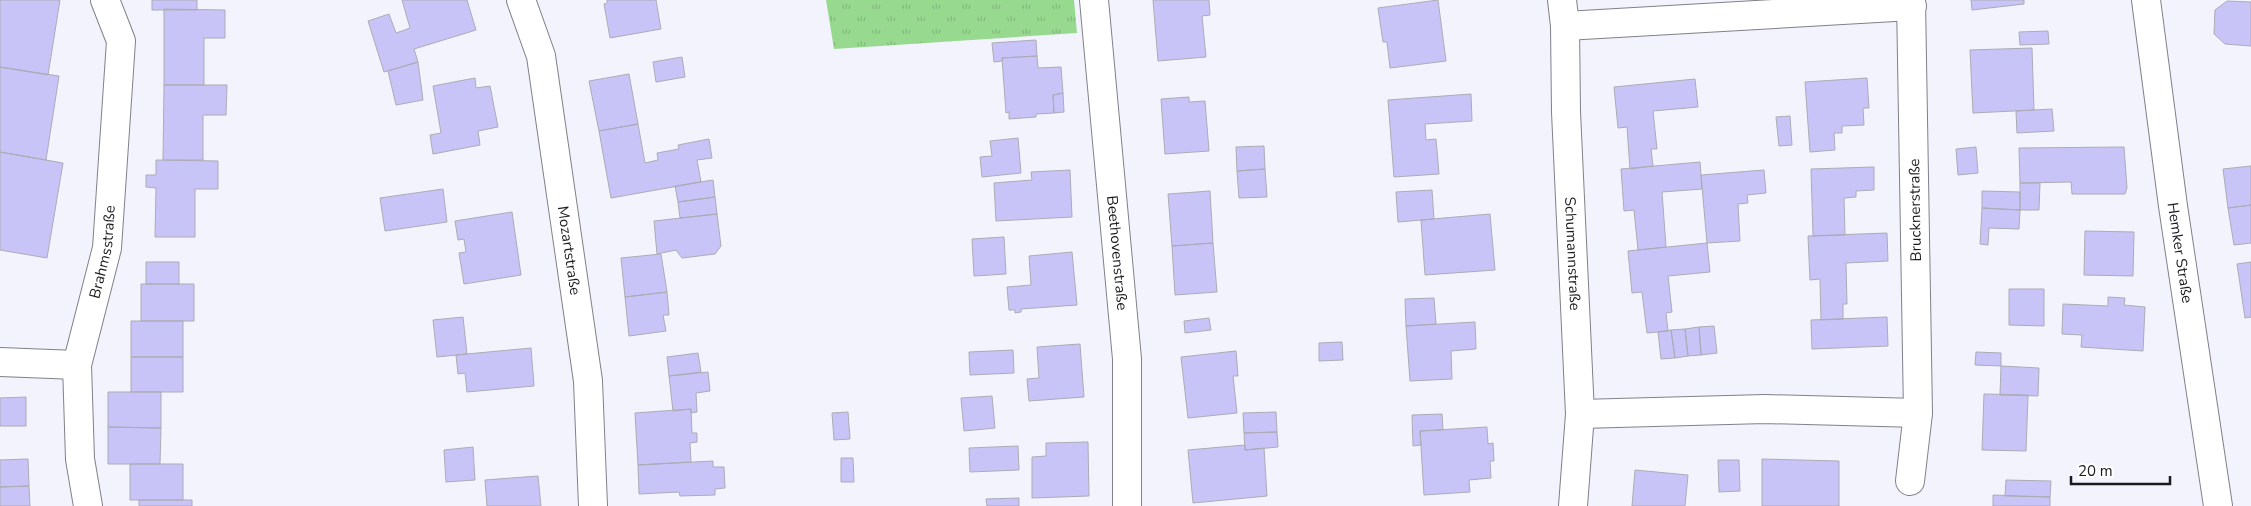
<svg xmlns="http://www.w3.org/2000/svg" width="2251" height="506" font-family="'Nunito Sans',sans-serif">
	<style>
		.grass { fill: url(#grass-tufts) }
		.building { fill: #c9c4f8; stroke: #acabb5 }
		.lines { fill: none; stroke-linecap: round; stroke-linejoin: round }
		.street-casing { stroke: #808089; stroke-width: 30 }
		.secondary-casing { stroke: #808089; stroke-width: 30 }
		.street { stroke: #fff; stroke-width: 28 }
		.secondary { stroke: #fff; stroke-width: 28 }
		.labels { text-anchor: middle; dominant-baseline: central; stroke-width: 5; stroke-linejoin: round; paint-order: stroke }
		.street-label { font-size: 15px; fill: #1b1b1e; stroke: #fff }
	</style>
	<defs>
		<pattern id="grass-tufts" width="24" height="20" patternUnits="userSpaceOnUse" patternTransform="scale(1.25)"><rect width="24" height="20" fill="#98d990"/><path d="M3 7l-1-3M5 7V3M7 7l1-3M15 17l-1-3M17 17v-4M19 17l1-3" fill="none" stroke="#82ba7c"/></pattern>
	</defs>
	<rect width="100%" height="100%" fill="#f3f3fd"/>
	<path class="grass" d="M826,0H1074L1077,33L834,49Z"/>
	<path class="building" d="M0,0H60L48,75L0,67Z
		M152,0H197V10H152Z
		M402,0H467L476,30L414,49L418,62L384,72L368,21L389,14L396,33L410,28Z
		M607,0H656L661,29L610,38L604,4L607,3Z
		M1153,0H1209L1210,15L1202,16L1206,57L1158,61Z
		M1438,0L1446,61L1390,68L1387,42H1383L1378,8Z
		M1971,0H2024V4L1972,10Z
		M2227,1L2251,2V46L2225,44L2214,34L2215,10Z
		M164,9L225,10V38H204V85H164Z
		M2048,31L2049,44L2020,45L2019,32Z
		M1036,40L1037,56L1002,58V61L994,62L992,43Z
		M2032,48L2034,110L1973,113L1970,50Z
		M1037,56L1038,68L1061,67L1063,93L1053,95L1054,113L1036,114V117L1009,119V112L1006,113L1002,58Z
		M682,57L685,77L656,82L653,62Z
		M418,62L423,100L396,105L388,71Z
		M0,67L59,76L46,160L0,152Z
		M629,74L638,124L599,131L589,81Z
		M475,78L476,88L490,86L498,127L478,131L480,145L433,154L430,135L441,133L433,86Z
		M1867,78L1869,108H1863L1864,125L1842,126V133H1834L1835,150L1810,152L1805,82Z
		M1695,79L1698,107L1653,111L1657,149H1651L1653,166L1630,169L1627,127L1618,128L1614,87Z
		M164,85H227L226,115H203V160H163Z
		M1063,93L1064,112L1054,113L1053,95Z
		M1471,94L1472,121L1425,124L1426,140L1436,139L1439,174L1394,177L1388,100Z
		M1189,97V102L1205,101L1209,151L1165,154L1161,99Z
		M2052,109L2054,131L2017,133L2016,111Z
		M1790,116L1792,145L1779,146L1776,117Z
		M638,124L645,163L658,160L657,153L679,149L678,145L709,139L712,158L697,160L701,182L611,198L599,131Z
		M1018,138L1021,173L982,177L980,157L992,156L990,141Z
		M1264,146L1265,169L1237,171L1236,147Z
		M1976,147L1978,173L1958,175L1956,149Z
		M2124,147L2127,188L2125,194H2072L2071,182L2020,183L2019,148Z
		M0,152L63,163L47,258L0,250Z
		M156,160L218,161V189H195V237H155L156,188L146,187V175H156Z
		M1700,162L1702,189L1662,192L1666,247L1638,250L1634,210L1624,211L1621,169Z
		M2251,166V205L2228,208L2223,169Z
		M1874,167V190L1856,191V197L1844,198L1845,235L1813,236L1811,169Z
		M1265,169L1267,197L1239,198L1237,171Z
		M1070,170L1072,217L996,221L994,183L1032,180L1031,172Z
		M1764,170L1766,193L1747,195L1748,203L1738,204L1740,241L1707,243L1701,175Z
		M713,180L715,197L678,202L675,186Z
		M2020,183H2040L2039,210H2020Z
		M443,189L447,222L385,231L380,198Z
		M1432,190L1434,219L1398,222L1396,192Z
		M1210,191L1213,243L1172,246L1168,194Z
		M1982,191L2020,192V210L1982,208Z
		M715,197L717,214L680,218L678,202Z
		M2251,205V243L2234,245L2228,208Z
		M1982,208L2020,210L2019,229L1989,228L1988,245L1980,244Z
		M512,212L521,275L464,284L459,253L466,252L464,239L458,240L455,221Z
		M717,214L721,246L715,254L682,258L676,250L657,254L654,221Z
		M1490,214L1495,270L1425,275L1421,220Z
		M2085,231L2134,232L2133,276L2084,275Z
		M1887,233L1888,261L1846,263L1847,304H1843V319L1821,320L1820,279L1810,280L1808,236Z
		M1004,237L1006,274L974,276L972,239Z
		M1213,243L1217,292L1175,295L1172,246Z
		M1707,243L1710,272L1668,276L1672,312L1666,313L1668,331L1647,333L1642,292L1632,293L1628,251Z
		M1072,252L1077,305L1021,309V312L1015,313V310H1009L1007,287L1031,285L1029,256Z
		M661,254L667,292L625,297L621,258Z
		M146,262H179V284H146Z
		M2251,262V317L2245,318L2237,264Z
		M141,284H194V321H141Z
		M2009,289H2044V326L2009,325Z
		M667,292L669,315H663L666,331L629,336L625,297Z
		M2108,297L2125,298L2124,305L2145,307L2143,351L2081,347L2082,335L2062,334L2063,304L2108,306Z
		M1434,298L1436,324L1406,326L1405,299Z
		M463,317L467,354L437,357L433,320Z
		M1887,317L1888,346L1812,349L1811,320Z
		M1209,318L1211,330L1185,333L1184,321Z
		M131,321H183V357H131Z
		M1475,322L1476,349L1451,351L1452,379L1410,381L1406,326Z
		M1714,326L1717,353L1701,355L1699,327Z
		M1699,327L1701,355L1688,356L1685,329Z
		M1685,329L1688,356L1675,358L1671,330Z
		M1671,330L1675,358L1661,359L1658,332Z
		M1342,342L1343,360L1319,361V343Z
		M1080,344L1084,397L1029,401L1027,379L1039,378L1037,347Z
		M531,348L534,386L467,392L465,373L458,374L456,355Z
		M1013,350L1014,373L970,375L969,352Z
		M1236,351L1238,376H1233L1237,413L1188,418L1181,357Z
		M1976,352L2001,353V366L1975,365Z
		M698,353L701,372L669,376L667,357Z
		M131,357H183V392H131Z
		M2001,366L2039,368L2038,396L2000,395Z
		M708,372L710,391L696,393L697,412L691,413V409L673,411L669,376Z
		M108,392H161V428L108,427Z
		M1984,394L2028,395L2026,451L1982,450Z
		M992,396L995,428L964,431L961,398Z
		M26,397V426H0V398Z
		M691,409L692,433H697V442L690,443L691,462L638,465L635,413Z
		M848,412L850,439L834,440L832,413Z
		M1276,412L1277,432L1244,433L1243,413Z
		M1442,414L1443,430L1420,431L1421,445L1413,446L1412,415Z
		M108,427L161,428L160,464H108Z
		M1487,427L1488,444L1493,443L1494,461H1490L1491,478L1469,480L1470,492L1424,495L1420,431Z
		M1277,432L1278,447L1245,450L1244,433Z
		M1088,442L1089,496L1032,498V457L1046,456V443Z
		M1245,445V450L1264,448L1267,496L1193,503L1188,450Z
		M1018,446L1019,470L970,472L969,448Z
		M473,447L475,480L446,482L444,450Z
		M841,458H853L854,482H841Z
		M28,459L29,486L0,487V460Z
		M1762,459L1839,461V506H1762Z
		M1718,460H1739L1740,491L1719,492Z
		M713,461V467H724L725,488L715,489V495L680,496L679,492L639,494L638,465Z
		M130,464H183V500H130Z
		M1635,470L1688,475L1685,506H1632Z
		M538,476L541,506H487L485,480Z
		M2006,480L2051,481L2050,497L2005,496Z
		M29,486L30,506H0V487Z
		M1993,495L2050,497V506H1993Z
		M1019,498V506H987L986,499Z
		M139,500H192V506H139Z"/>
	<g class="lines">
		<defs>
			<g id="street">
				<path id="s1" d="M521,0L541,56L588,381L593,506"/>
				<path id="s2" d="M1094,0L1127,359V506"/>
				<path id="s3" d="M1562,0L1565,26L1566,112L1580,414L1573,506"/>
				<path d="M1565,26L1912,6"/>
				<path d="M0,362L77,365"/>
				<path d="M1580,414L1765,409L1918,413"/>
				<path d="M1910,481L1918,413L1911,0"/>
				<path id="s4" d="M88,506L80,459L77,365L107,248L121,41L105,0"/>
			</g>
			<g id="secondary">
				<path id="s5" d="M2146,0L2173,206L2218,506"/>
			</g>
		</defs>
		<use href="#street" class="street-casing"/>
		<use href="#secondary" class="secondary-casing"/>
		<use href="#street" class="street"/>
		<use href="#secondary" class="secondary"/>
	</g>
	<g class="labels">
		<g class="street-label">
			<text transform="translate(1915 210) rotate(-91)">Brucknerstraße</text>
			<text stroke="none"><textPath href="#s1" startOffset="256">Mozartstraße</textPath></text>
			<text stroke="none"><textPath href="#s4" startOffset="258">Brahmsstraße</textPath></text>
			<text stroke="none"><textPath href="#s2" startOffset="254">Beethovenstraße</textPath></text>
			<text stroke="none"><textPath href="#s3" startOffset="254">Schumannstraße</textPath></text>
			<text stroke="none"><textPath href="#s5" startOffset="255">Hemker Straße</textPath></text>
		</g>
	</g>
	<path d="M2071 476v8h99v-8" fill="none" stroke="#1b1b1e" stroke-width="2.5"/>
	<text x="2078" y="476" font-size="15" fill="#1b1b1e" stroke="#ffffff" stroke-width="4" paint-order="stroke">20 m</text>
</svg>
